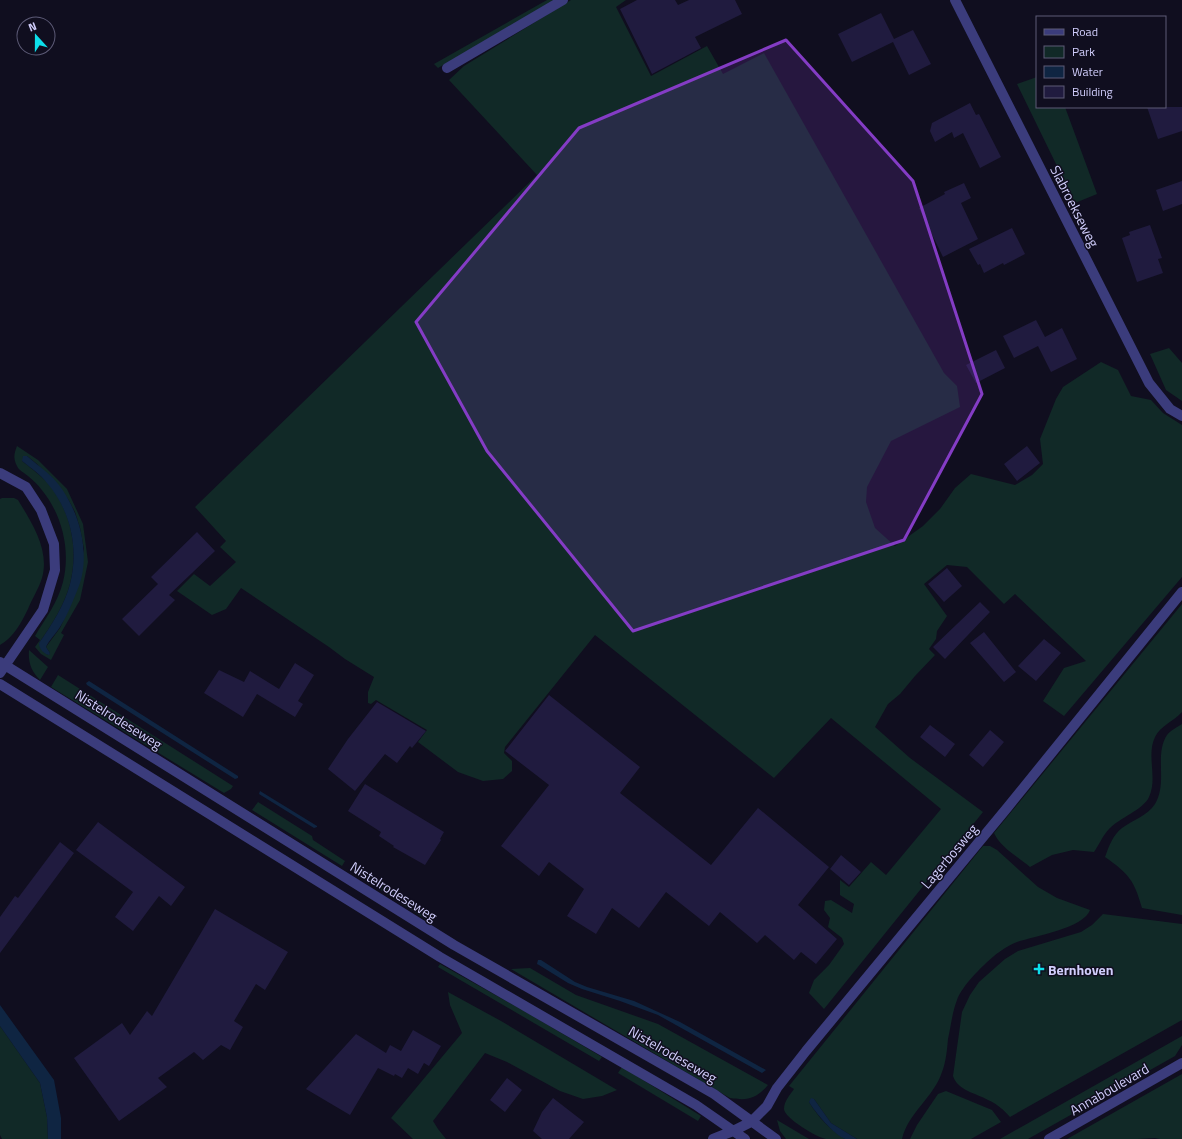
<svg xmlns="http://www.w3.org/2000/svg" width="1182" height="1139" font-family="'Titillium Web',sans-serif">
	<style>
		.green { fill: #112927; fill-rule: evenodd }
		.water { fill: #0f2542 }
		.building { fill: #201b3f }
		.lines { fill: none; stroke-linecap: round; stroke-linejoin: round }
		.minor { stroke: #3b3c7c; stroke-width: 10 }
		.marked { fill: #843cc5; fill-opacity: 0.2; stroke: #843cc5; stroke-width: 3; stroke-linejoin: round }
		.poi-dot { fill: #0ddfea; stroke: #100e1f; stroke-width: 1.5 }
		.labels { text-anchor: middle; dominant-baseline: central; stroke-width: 3; stroke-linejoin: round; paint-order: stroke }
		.street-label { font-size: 14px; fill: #d1cefc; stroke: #100e1f }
		.poi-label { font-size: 14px; font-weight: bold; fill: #d1cefc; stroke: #100e1f; text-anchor: start }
	</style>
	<rect width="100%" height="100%" fill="#100e1f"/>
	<path class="green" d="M547,0H555L438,68L434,64Z
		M571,0H626L616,7L651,76L707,46L723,74L764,53L944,373L957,386L960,407L891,441L867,487L866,502L875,528L895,546L923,526L940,509L955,488L971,474L1015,485L1032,475L1043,464L1040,439L1056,399L1063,387L1101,362L1118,370L1131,396L1151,400L1163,413L1182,425V577L1064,716L1043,701L1064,668L1086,661L1015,594L1004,604L967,567L947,565L924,584L947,616L937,631L936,639L929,649L935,655L915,676L900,694L888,704L875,727L910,758L983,812L824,1009L809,993L814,980L829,965L844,944L842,938L828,927L830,918L824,910L825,901L831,900L852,913L854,904L840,895V880L849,887L871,862L886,875L941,809L831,718L774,778L595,635L505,747L504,753L512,761V771L503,779L483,781L458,772L418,742L427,730L376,700L371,704L368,703V692L374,677L345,659L329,647L241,588L226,609L212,615L177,591L194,574L210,586L236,562L220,547L226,541L195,507L537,175L449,80L464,66Z
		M1037,77V107H1065L1097,194L1075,203L1017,84Z
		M1169,348L1182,363V401L1166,390L1150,354Z
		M17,446L38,460L67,489L83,524L88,562L80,600L61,633L64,635L51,660L41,654L35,647L40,640L35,636C45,619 58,602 63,582C71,550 62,514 41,489C38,485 33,480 28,476C25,473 19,471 17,466C13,458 14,454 17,446ZM27,456L37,464L68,499L75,512L80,528L84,549L71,604L60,628L46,647L50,653L48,655L39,643C51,626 65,604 70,584C79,549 71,511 48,483C40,475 31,468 22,461Z
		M2,498H14L18,500C32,523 50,550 42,578C39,588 32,599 28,609C21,623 14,637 0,645V499Z
		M1182,604V712C1174,721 1160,726 1155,737C1146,756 1158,778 1149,797C1143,810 1119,818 1109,829C1103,835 1099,845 1094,852L1073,850L1052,855L1030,867C1018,857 1000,847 994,833Z
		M29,650L48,667L40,680C31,671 28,662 29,650Z
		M58,675L233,786L231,789L224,793L51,687Z
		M1182,724V915L1142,908C1134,880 1129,874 1105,857C1109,846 1113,835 1122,828C1133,820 1147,816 1155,804C1168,782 1154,755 1167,735C1170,731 1177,727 1182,724Z
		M258,802L312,836L313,840L345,861L342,866L252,810Z
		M983,846H990L997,850L1038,887L1057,898L1090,910C1084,928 1035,936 1017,942C1009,945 1000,951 994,956C982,966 962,986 957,1000C952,1013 951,1026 948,1039C947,1050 946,1062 942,1072C934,1097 908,1113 902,1139H857L831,1123L814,1099L809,1102C818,1117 830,1130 845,1139C839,1139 832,1139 826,1139C818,1138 784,1118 784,1109C784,1101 790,1095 794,1089L789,1086Z
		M359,870L423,910L425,919L356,874Z
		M1103,914L1182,924V1020L1010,1117C1004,1110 997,1104 988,1100C976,1093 958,1091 953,1076L962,1012L970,995L979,982L1005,959L1018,951L1071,935L1081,932L1092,925Z
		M440,964L524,1011L602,1057L599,1061L438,967Z
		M530,968L576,995L658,1024L768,1085C756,1099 748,1101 730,1098L511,969Z
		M448,992L501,1021L617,1090L602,1096L583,1099L560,1091L507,1062L485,1053L433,1121L438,1129L446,1139H413L391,1118L462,1033L450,1005Z
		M0,1026L40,1083L47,1117L48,1139H2L0,1135Z
		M1182,1036V1045L1175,1056L1028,1139H1000Z
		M622,1067L701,1116L698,1121L618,1073Z
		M1182,1074V1139H1160L1155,1138L1138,1139H1067Z
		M946,1091L992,1110L1001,1122L971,1139H910L917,1125L938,1094Z
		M777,1120L809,1139H786L780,1131Z"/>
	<path class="water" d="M23,456H27C35,463 45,470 53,478C79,506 93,555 77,591C72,603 67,616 60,627C56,634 49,640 46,647L50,653L49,655C44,654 39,649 39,643C51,626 65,604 70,584C79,549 71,511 47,483C40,474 31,468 22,461Z
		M89,681L238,776V778L235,779L87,685L86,683Z
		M260,791L317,826V827L314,828L259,794Z
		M538,960H541L575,982L587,987L634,1001L680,1022L766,1070L762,1073L658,1015L620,1001L582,989L568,983L539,965L537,964Z
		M0,1005L54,1080L61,1118V1139H48L47,1117L40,1083L0,1026Z
		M811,1098L814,1099L831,1123L857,1139C854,1139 848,1139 845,1139C833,1134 815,1112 809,1102Z"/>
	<path class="building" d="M637,0H675L678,5L689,0H735L742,14L695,37L701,48L652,74L620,9Z
		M881,13L894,39L913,30L931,64L909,75L893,42L852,62L838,34Z
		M970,103L976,115L979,114L1001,157L980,168L963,133L954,138L952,132L935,142L930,131L932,123Z
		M1147,107H1182V131L1158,139Z
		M1182,181V204L1163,211L1156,190Z
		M964,183L971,198L961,203L978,239L943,257L919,208L945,194L944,192Z
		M1150,225L1162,258L1158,259L1163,273L1137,282L1122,238L1130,235L1129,232Z
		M1012,228L1025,254L1004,265L1003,263L984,273L980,264L978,265L969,249Z
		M1036,320L1045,337L1062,328L1077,359L1051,372L1038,346L1014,358L1003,336Z
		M996,350L1005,368L976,383L966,365Z
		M1027,446L1040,463L1017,481L1004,464Z
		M197,532L215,551L169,595L175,600L139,636L122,619L158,584L151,577Z
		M947,568L962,586L944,602L928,584Z
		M980,602L990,612L945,659L933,647Z
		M984,632L1016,672L1004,682L970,643Z
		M1044,639L1061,653L1036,681L1018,666Z
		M295,663L314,675L298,701L303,704L295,717L257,694L243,717L204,693L219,670L244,682L250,671L279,689Z
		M549,695L640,767L620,793L711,865L758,808L829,867L798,905L837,939L816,964L801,952L794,960L765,935L757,943L720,912L709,926L666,892L639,928L612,908L596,934L567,916L584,889L549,862L539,876L501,846L549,785L505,751Z
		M377,702L426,731L412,748L410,746L397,763L385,754L355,791L328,769L348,739Z
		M930,725L955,744L945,757L920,737Z
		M990,730L1004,742L983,767L969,755Z
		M365,784L444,832L440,839L441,840L425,865L393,847L394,846L379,836L381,832L348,811Z
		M98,822L185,887L171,906L159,896L133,931L115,917L133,892L76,850Z
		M60,842L74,853L0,953V917L15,896L18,898Z
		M841,855L861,872L849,885L830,869Z
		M215,909L288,952L265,990L256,984L234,1021L243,1027L230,1050L221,1045L203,1060L194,1052L158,1078L167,1087L119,1121L74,1058L122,1023L130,1035L147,1011L152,1016Z
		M413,1030L441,1046L429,1066L424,1063L418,1074L408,1068L402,1078L395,1074L394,1076L378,1068L350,1115L306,1089L356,1034L386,1053L390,1045L401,1051Z
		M507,1078L522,1090L505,1112L490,1100Z
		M553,1098L584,1122L569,1139H542L533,1131L542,1112Z"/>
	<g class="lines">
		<path class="minor" d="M955,0L1149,383L1170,409L1182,416
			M447,68L563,0
			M0,473L26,487L41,510L54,544L55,570L43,610L0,673
			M0,662L454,945L714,1094L776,1139
			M0,684L440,957L696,1105L745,1139
			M713,1139L733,1131L751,1122L767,1106L777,1088L806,1051L1007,808L1182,592
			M1049,1139L1182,1063"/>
	</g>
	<path class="marked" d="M786,40L913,181L982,394L904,540L633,631L487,451L416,322L579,128Z"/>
	<path class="poi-dot" d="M1037 963h4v4h4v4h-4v4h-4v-4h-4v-4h4z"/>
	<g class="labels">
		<g class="street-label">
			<text transform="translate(1075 206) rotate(63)">Slabroekseweg</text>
			<text transform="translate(119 719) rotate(32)">Nistelrodeseweg</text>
			<text transform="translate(949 856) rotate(-50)">Lagerbosweg</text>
			<text transform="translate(394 891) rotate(32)">Nistelrodeseweg</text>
			<text transform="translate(673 1054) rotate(30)">Nistelrodeseweg</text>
			<text transform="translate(1109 1089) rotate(-30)">Annaboulevard</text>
		</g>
		<g class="poi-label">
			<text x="1048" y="969">Bernhoven</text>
		</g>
	</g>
	<rect x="1036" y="16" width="130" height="92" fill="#100e1f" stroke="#5d5b77"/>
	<rect x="1044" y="29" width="20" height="6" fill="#3b3c7c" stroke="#5d5b77"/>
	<text x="1072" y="36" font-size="12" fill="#d1cefc">Road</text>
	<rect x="1044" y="46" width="20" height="12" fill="#112927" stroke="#5d5b77"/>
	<text x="1072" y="56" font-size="12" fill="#d1cefc">Park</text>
	<rect x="1044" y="66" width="20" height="12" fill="#0f2542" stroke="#5d5b77"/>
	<text x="1072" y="76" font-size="12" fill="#d1cefc">Water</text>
	<rect x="1044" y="86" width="20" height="12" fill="#201b3f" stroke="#5d5b77"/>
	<text x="1072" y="96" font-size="12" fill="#d1cefc">Building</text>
	<g transform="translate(36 36) rotate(339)"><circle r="19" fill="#100e1f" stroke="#5d5b77"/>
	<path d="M0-3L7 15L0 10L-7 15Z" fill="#0ddfea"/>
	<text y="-6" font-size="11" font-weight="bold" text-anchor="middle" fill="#d1cefc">N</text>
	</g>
</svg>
